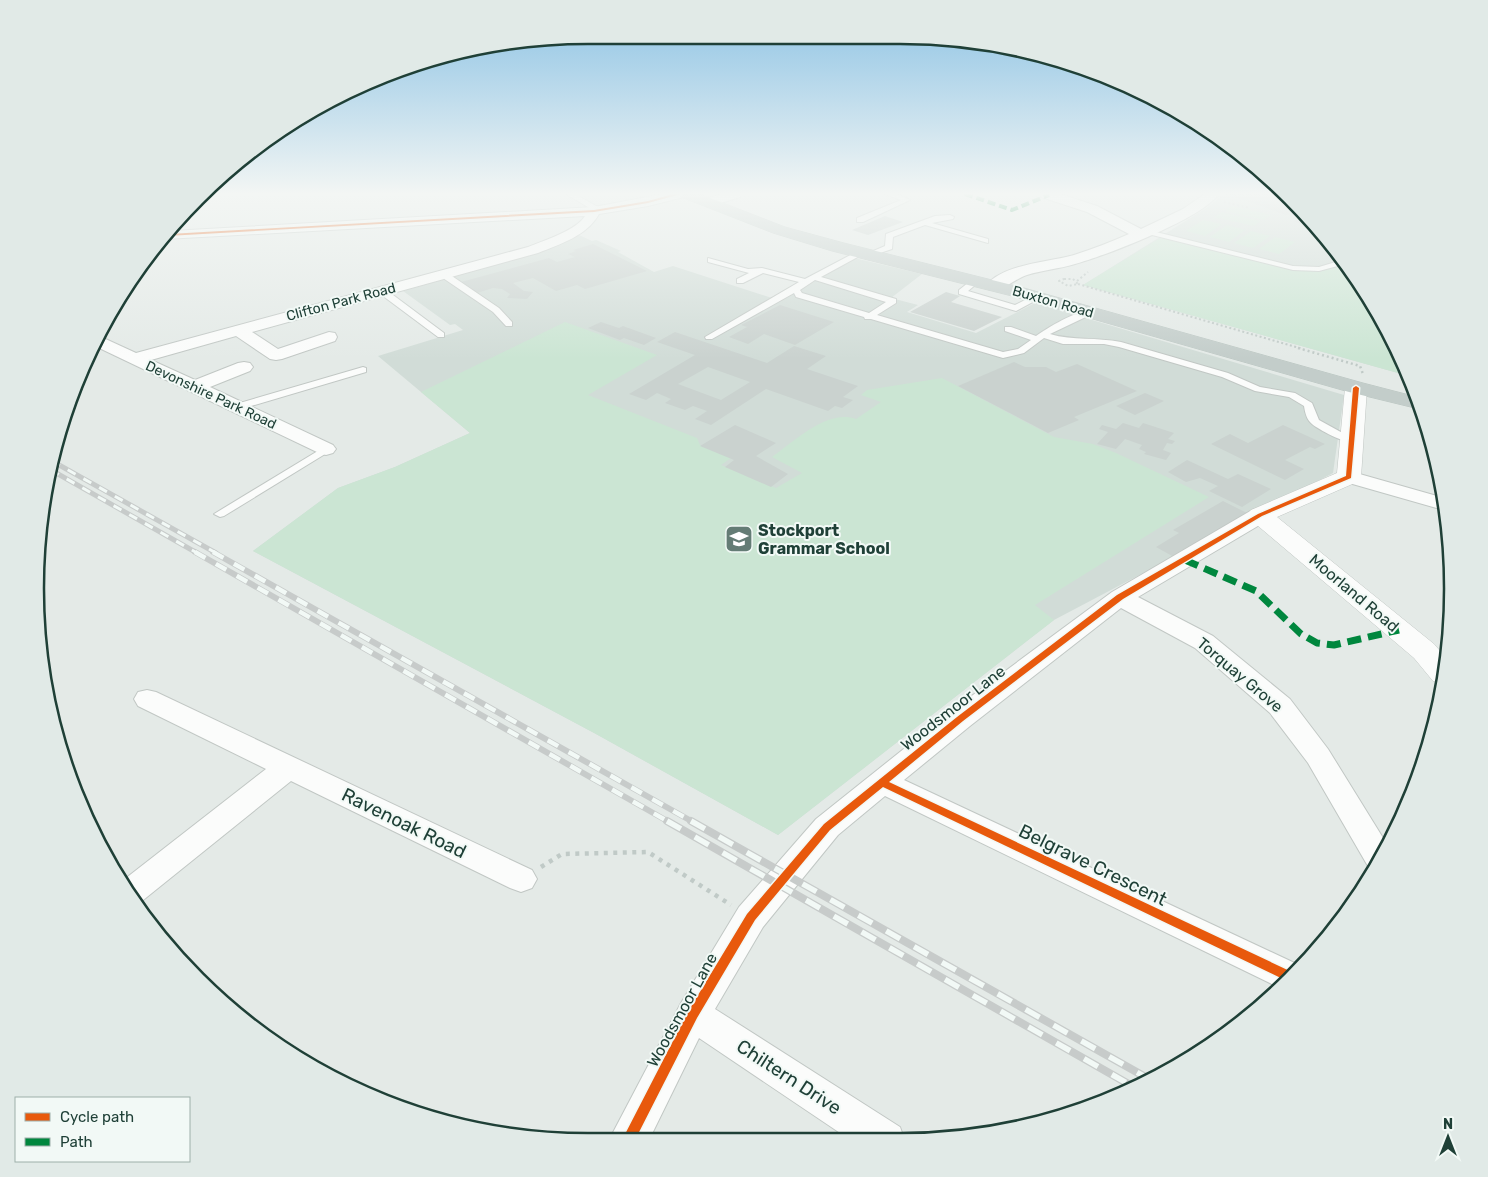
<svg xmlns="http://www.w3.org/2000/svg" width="1488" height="1177" font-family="Rubik,sans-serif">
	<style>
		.built { fill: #d1dcd7 }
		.green { fill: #cbe5d3 }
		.building { fill: #cad2cf; fill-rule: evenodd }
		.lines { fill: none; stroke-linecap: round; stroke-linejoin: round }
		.service-casing { stroke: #c1c7c4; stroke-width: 2 }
		.minor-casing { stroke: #c1c7c4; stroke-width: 2 }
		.tertiary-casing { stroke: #c1c7c4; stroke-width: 1 }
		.trunk-casing { stroke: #bcc7c3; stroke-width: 1 }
		.path-far2 { stroke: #c0cac7; stroke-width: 2; stroke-dasharray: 2 2.5; stroke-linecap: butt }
		.path-far1 { stroke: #c0cac7; stroke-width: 2.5; stroke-dasharray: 2 3; stroke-linecap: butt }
		.path { stroke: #c0cac7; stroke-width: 4.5; stroke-dasharray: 4 5.5; stroke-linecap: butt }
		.service { fill: #fbfcfb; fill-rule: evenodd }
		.minor { fill: #fbfcfb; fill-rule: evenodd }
		.tertiary { fill: #fbfcfb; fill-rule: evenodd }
		.trunk { fill: #c3cdca; fill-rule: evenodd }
		.rail-far2-casing { stroke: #c7cbca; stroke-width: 5 }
		.rail-far1-casing { stroke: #c7cbca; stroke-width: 6 }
		.rail-casing { stroke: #c7cbca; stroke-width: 8 }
		.rail-far2 { stroke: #f2f9f6; stroke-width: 3; stroke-dasharray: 9; stroke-linecap: butt }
		.rail-far1 { stroke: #f2f9f6; stroke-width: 4.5; stroke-dasharray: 12; stroke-linecap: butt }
		.rail { stroke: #f2f9f6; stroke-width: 5.5; stroke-dasharray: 16; stroke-linecap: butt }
		.quiet-far1 { stroke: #00873e; stroke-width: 4; stroke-dasharray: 8 4; stroke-linecap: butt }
		.quiet { stroke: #00873e; stroke-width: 7; stroke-dasharray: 14 7; stroke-linecap: butt }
		.cycleway-casing { stroke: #f2f9f6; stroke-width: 3 }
		.cycleway { fill: #e8590c; fill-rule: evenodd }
		.labels { text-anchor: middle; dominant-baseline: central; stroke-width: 4; stroke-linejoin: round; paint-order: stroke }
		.far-street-label { font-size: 14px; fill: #1f4037; stroke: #f2f9f6 }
		.poi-label { font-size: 16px; font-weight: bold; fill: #1f4037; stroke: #f2f9f6; text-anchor: start }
		.street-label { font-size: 16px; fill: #1f4037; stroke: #f2f9f6 }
		.near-street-label { font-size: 19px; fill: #1f4037; stroke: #f2f9f6 }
		.rim { fill: none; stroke: #1f4037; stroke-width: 2.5 }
	</style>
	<rect width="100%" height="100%" fill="#e4eae7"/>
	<path class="built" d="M1224,194H1286L1316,224L1379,312L1405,368L1398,373L1083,285L1208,207Z
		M579,235L592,241L596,240L621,251L618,252L654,272L673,266L775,299L850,257L922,274L891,298L918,305L907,312L976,333L1035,303L1344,395L1333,473L1054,620L778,835L596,734L253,551L338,488L395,467L470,433L378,356L463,330L455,324L450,325L403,291L535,254Z"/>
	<path class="green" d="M1232,206L1271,215L1264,220L1224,211Z
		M1222,212L1261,221L1254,226L1214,217Z
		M1203,220L1222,224L1205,236L1186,231Z
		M1227,225L1245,230L1229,242L1210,237Z
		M1251,231L1270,236L1253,248L1234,243Z
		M1162,237L1294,270H1323L1345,264L1379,312L1405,368L1398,373L1083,285Z
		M1275,237L1295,242L1279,254L1259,249Z
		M565,322L657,355L588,395L697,438L700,445L731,458L721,465L776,488L802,473L772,457C795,441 827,409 856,419L881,402L861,395L867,390L942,378L1054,437L1093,444L1116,453L1209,497L1035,605L1054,620L778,835L596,734L253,551L338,488L395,467L470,433L421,392Z"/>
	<path class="building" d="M1232,194H1286L1304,212L1286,215L1229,195Z
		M885,216L903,222L868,235L852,230Z
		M1303,218L1313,221L1310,222L1316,224L1322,232L1293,221Z
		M593,244L647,271L585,289L577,285L556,291L533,278L513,283L524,291L533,292L527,299L507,298L510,294L502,289L493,288L477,293L461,282L549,258L557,262L575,257L568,254L576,251L573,250Z
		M946,292L960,296L951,302L1002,317L974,331L910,312Z
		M780,305L834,322L795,345L764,334L748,344L729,337L747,327L741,325Z
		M601,322L619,328L623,326L656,338L644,345L624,338L620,340L588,328Z
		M675,332L767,363L794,346L826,356L807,369L858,386L843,397L853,400L842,408L835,406L828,411L766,389L711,425L695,419L707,411L693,406L685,410L665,403L671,399L657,393L646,400L629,394L695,355L657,342ZM708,367L750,382L721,400L678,384Z
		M1014,362L1025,367H1046L1056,372L1077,364L1137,391L1074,417L1079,420L1048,433L958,386Z
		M1145,393L1164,401L1135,415L1116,406Z
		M1123,423L1139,428L1143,423L1174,433L1168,439L1175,441L1172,444L1167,443L1163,450L1171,453L1166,460L1144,454L1146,452L1139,449L1142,445L1125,439L1116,449L1097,444L1108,432L1099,429L1102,425L1116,429Z
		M735,425L776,443L756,456L788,474L771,487L725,467L734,460L700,446Z
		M1283,425L1325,444L1315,449L1310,447L1285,460L1304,469L1285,480L1211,444L1230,434L1248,443Z
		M1187,460L1228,479L1238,474L1271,489L1242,507L1209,491L1218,486L1200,478L1186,482L1168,472Z
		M1223,501L1247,513L1174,557L1156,547L1179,533L1173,530Z"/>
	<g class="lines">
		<defs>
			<path id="service" d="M566,194H575L603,210L596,212Z
				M885,194H896L910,200L863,222H857V218L901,200Z
				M950,215L954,217L953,219L932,223L988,239V243L925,225L893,237L892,249L868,257L864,255L885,246L886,234L935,216Z
				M1144,229L1293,266L1319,267L1339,261L1327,252L1323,245L1327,243H1330L1345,264L1319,271L1293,270L1144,233Z
				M858,251L865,253L821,277L896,299V303L877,315L1003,352L1018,349L1031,340L1005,331V327H1011L1036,336C1047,328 1079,309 1092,310V314L1050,334C1073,341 1097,337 1121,342L1228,373L1260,387L1295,393L1312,403L1319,420L1357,441L1356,443C1348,445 1319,430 1312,424C1307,420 1305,413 1304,406L1289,397L1255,391L1222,377L1119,347L1104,344H1063L1044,338L1024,353L1003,358L871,319H865L864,317L796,297L794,293L712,339H706L705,337L799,282L763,273L743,283H737V279L749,273L708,262V258L748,269L762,268L805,279ZM815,280L886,302L869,313L802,293L800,290Z
				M440,272H446L499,308L512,322V326H506L493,312L440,276Z
				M973,279L980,281L968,291L1015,305L1035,295L1042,297L1016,311L959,294V290Z
				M379,289H385L444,333V337H438L379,293Z
				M363,367L366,368V372L241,409H233L232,407L233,405Z
				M326,446L331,449L330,451L224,516L220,517L214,514Z"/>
			<path id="minor" d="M663,194H685L684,197L648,206L599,214C587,236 560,244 538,253L252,332L278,349L329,332L335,333L337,337L335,341L282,359L276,360L270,359L236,336L151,360L195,380L238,363L244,362L250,363L253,367L250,371L210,387L333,445L336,449L333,453L326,455L319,453L95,346L99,336L136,353L528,247C543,241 577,230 585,216L165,239L171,231L594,207Z
				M721,194H741L740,197L708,207L701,203L703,200Z
				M1040,194H1060L1097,206L1141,229L1183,209L1205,194H1219C1201,219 1107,255 1075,264C1059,269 1042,270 1027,275C1014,279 1002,293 988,289L986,286C1001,264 1050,262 1074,255C1093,249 1111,242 1129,234L1087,212L1041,197Z
				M1349,471L1444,498L1447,511L1342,481L1339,477L1342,473Z
				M1260,508L1268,510L1271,515L1268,520L1138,597L1213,636L1290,699L1328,749L1388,846L1374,869L1369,868L1308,763L1270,713L1195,648L1121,608L970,726L904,780L1301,966L1280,988L885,796L838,835L763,927L715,1009L900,1127L905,1141H852L699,1038L648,1142H608L681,1003L739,907L816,819L950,712L1112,592L1252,510Z
				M147,690L156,692L532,870L537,879L532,888L521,892L510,888L291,781L137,905L121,882L266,769L138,706L134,699L138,692Z"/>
			<path id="tertiary" d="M1356,382L1363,384L1367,388L1361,477L1357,482L1277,517L1434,644L1446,658L1442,684L1433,681L1414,658L1251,520L1247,515L1251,510L1337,473L1345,388L1349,384Z"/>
			<path id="trunk" d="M679,194H700L785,227L844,243L1024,288L1363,383L1417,397L1423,410L1349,392L1012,296L832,251L773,233L681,197Z"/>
		</defs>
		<use href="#service" class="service-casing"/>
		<use href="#minor" class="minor-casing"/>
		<use href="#tertiary" class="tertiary-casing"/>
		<use href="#trunk" class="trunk-casing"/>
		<path class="path-far2" d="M1224,202L1250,208
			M1064,279H1073L1078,284L1068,286L1059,281Z
			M1077,281L1088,272
			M1078,284L1303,349"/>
		<path class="path-far1" d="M1298,348L1360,366L1363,374"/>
		<path class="path" d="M541,867L562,854L648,852L731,905"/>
		<use href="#service" class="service"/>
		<use href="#minor" class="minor"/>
		<use href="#tertiary" class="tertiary"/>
		<use href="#trunk" class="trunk"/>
		<defs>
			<path id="rail-far2" d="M52,461L216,553
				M51,470L197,553"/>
			<path id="rail-far1" d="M195,552L669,822
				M213,552L693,822"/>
			<path id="rail" d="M667,821L1132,1086
				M691,821L1149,1079"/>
		</defs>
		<use href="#rail-far2" class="rail-far2-casing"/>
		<use href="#rail-far1" class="rail-far1-casing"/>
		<use href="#rail" class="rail-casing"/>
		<use href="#rail-far2" class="rail-far2"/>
		<use href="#rail-far1" class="rail-far1"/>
		<use href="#rail" class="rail"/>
		<path class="quiet-far1" d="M965,194L1012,210L1049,195"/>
		<path class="quiet" d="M1185,560L1256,591L1301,634L1317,643L1334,645L1399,630"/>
		<defs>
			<path id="cycleway" d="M673,194H681L648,203L594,212L167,236L169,234L594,210L648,201Z
				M1356,386L1359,388L1351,478L1262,516L1123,599L963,721L889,782L1294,973L1287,981L883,787L830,830L755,920L697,1018L634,1142H621L689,1010L747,914L824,824L957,717L1117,595L1258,514L1346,476L1353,388Z"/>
		</defs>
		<use href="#cycleway" class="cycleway-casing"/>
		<use href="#cycleway" class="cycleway"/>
	</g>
	<linearGradient id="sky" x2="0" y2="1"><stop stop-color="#8bc2e4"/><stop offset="0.54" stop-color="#f3f6f4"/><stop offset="1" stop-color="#f3f6f4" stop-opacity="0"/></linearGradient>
	<rect width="1488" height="359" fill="url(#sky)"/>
	<defs>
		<symbol id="school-square" viewBox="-11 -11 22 22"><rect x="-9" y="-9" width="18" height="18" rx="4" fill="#647c75" stroke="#f2f9f6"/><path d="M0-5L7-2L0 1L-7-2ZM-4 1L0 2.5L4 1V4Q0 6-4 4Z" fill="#fff"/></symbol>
	</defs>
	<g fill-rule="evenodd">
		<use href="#school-square" x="723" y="523" width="32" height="32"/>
	</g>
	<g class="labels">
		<g class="far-street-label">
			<text transform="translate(341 302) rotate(-15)">Clifton Park Road</text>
			<text transform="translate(1053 302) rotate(16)">Buxton Road</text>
			<text transform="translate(211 395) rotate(25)">Devonshire Park Road</text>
		</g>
		<g class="poi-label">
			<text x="758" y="530">Stockport<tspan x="758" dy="18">Grammar School</tspan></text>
		</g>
		<g class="street-label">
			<text transform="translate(1354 593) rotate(40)">Moorland Road</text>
			<text transform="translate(1240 675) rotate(40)">Torquay Grove</text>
			<text transform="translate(953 708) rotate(-38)">Woodsmoor Lane</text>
			<text transform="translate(682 1010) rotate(-61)">Woodsmoor Lane</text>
		</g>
		<g class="near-street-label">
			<text transform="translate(404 823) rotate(26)">Ravenoak Road</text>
			<text transform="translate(1093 865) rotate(26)">Belgrave Crescent</text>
			<text transform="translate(789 1077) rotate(33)">Chiltern Drive</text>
		</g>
	</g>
	<path d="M0 0H1488V1177H0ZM588 44H900A544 544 0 0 1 1444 588V589A544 544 0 0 1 900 1133H588A544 544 0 0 1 44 589V588A544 544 0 0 1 588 44Z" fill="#e1eae7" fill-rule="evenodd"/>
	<path class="rim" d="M588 44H900A544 544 0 0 1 1444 588V589A544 544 0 0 1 900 1133H588A544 544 0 0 1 44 589V588A544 544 0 0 1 588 44Z"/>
	<rect x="15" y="1097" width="175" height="65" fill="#f2f9f6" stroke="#9eafaa"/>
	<rect x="25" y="1113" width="25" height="8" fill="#e8590c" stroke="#9eafaa"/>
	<text x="60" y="1122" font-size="15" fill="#1f4037">Cycle path</text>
	<rect x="25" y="1138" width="25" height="8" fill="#00873e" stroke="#9eafaa"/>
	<text x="60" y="1147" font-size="15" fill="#1f4037">Path</text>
	<g transform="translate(1448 1137)" stroke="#f2f9f6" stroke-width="4" paint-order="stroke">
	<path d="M0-4L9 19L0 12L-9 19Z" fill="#1f4037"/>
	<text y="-8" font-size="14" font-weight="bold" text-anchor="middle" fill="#1f4037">N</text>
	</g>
</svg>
